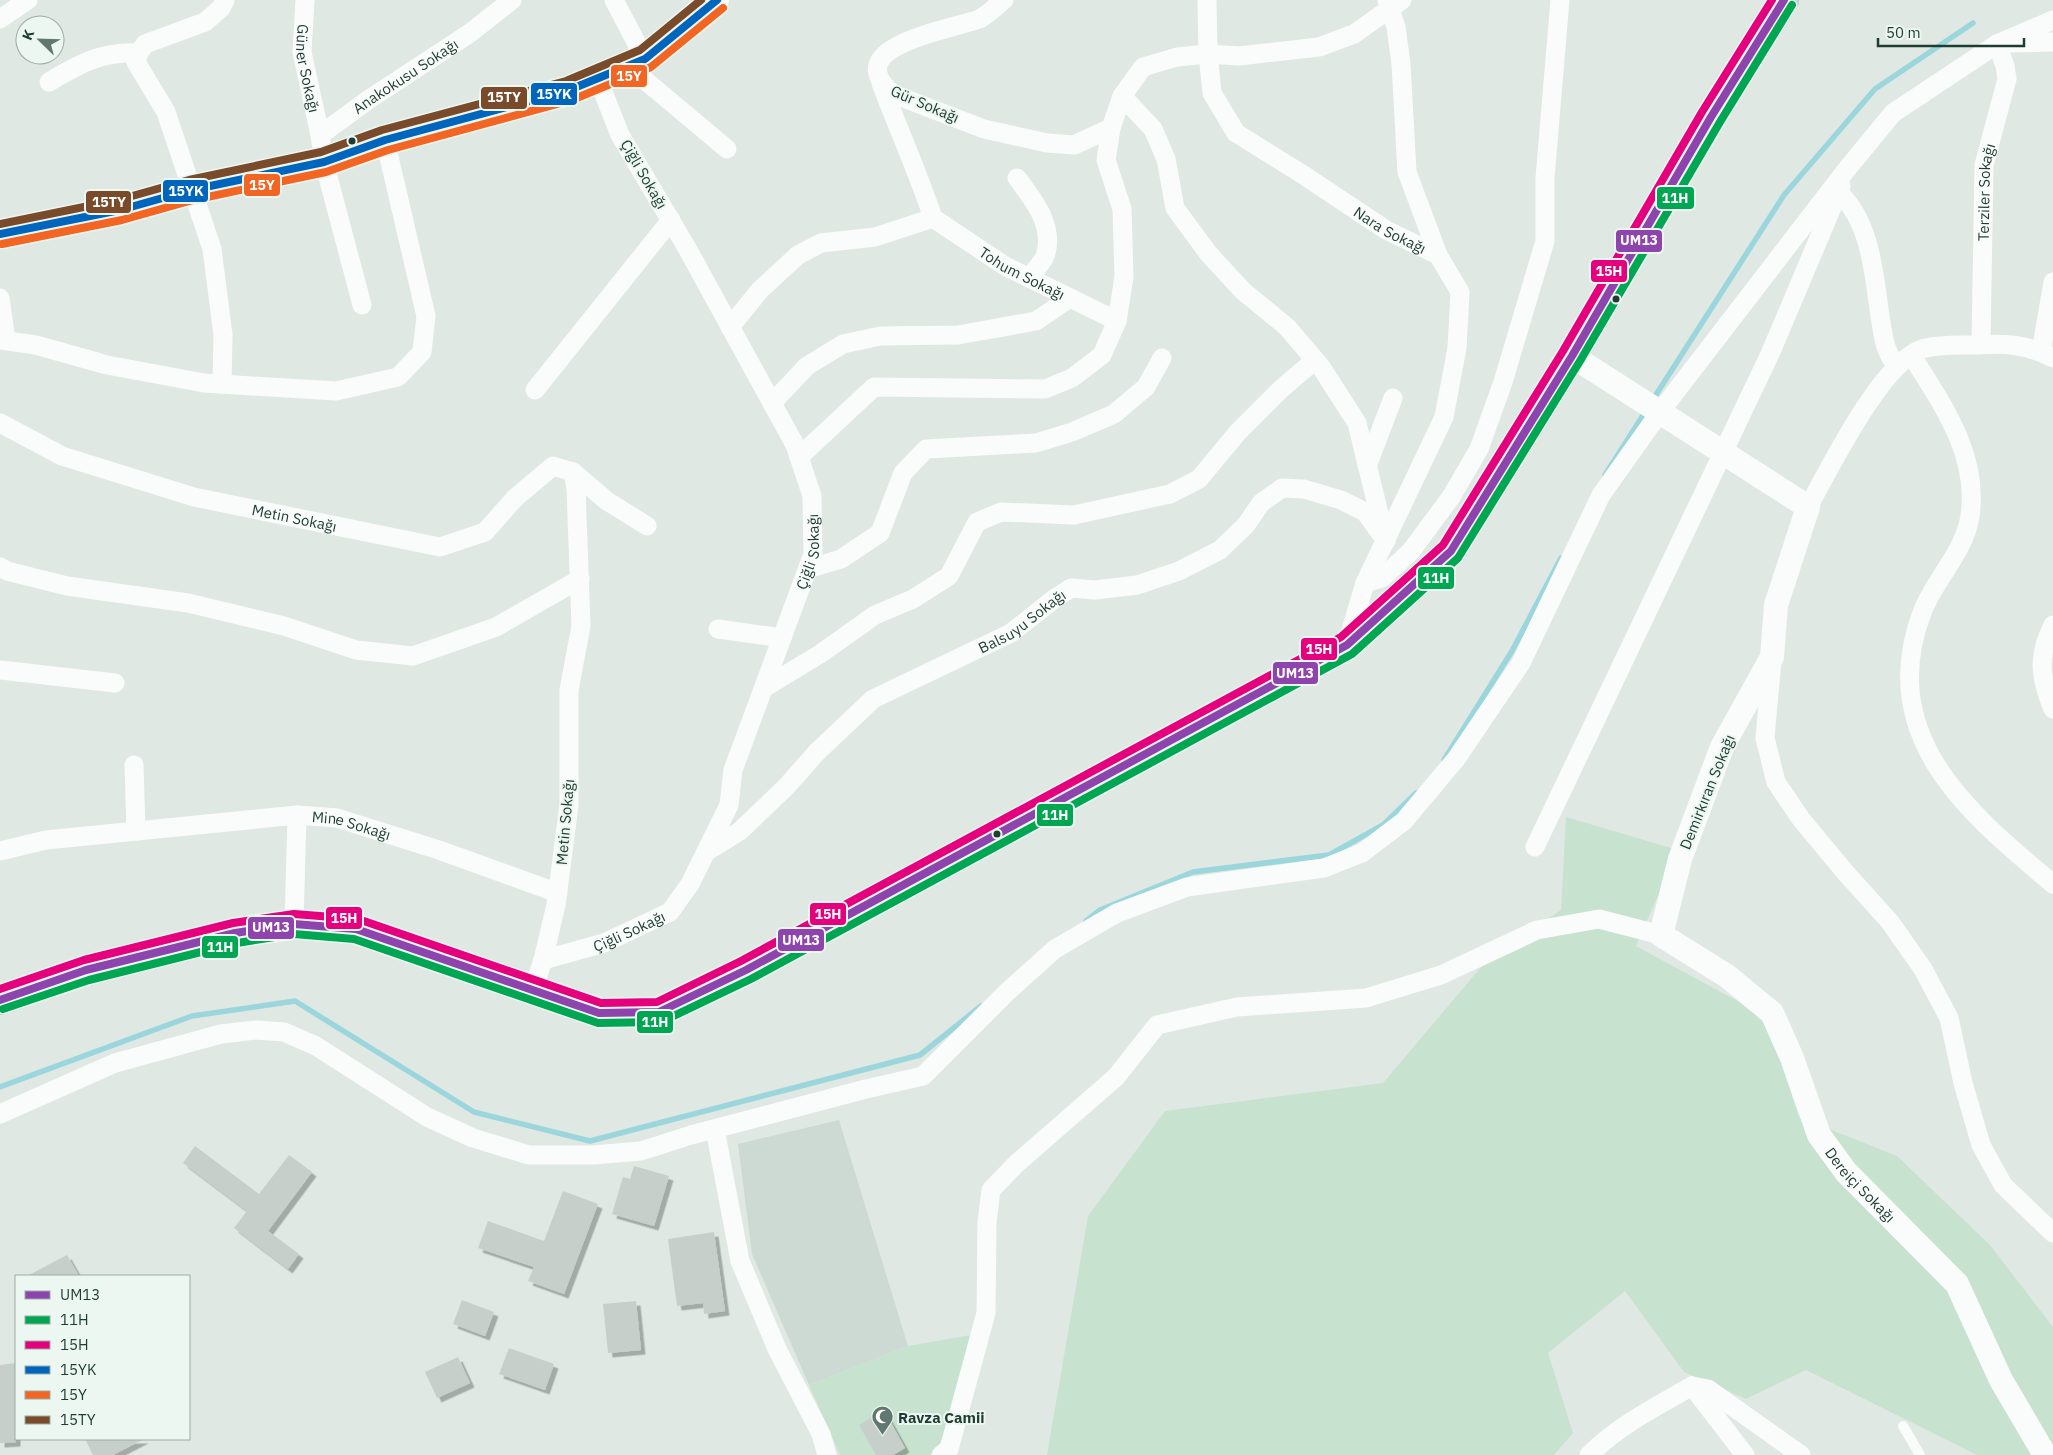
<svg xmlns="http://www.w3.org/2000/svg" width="2053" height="1455" font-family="'IBM Plex Sans',sans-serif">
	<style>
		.built { fill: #cddad4 }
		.green { fill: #c7e3cf }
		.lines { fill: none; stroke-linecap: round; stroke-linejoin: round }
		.stream { stroke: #9bd6dc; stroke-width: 5.5 }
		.building { fill: #c7cfcb; filter: url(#shadow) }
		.primary-casing { stroke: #bac5c1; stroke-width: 30 }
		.service { stroke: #fafcfb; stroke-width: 10 }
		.minor { stroke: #fafcfb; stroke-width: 19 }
		.tertiary { stroke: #fafcfb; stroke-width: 24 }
		.primary { stroke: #cbd5d2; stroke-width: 28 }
		.bus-1-casing { stroke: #edf7f2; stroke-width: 11 }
		.bus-2-casing { stroke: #edf7f2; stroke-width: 11 }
		.bus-3-casing { stroke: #edf7f2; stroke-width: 11 }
		.bus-4-casing { stroke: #edf7f2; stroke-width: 11 }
		.bus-5-casing { stroke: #edf7f2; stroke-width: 11 }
		.bus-6-casing { stroke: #edf7f2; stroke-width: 11 }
		.bus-1 { stroke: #8e44ad; stroke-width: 8 }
		.bus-2 { stroke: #00a651; stroke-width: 8 }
		.bus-3 { stroke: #e5007d; stroke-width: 8 }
		.bus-4 { stroke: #0065bd; stroke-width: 8 }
		.bus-5 { stroke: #f26522; stroke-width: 8 }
		.bus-6 { stroke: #7a4b2a; stroke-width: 8 }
		.bus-dot { fill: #1d3c32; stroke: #edf7f2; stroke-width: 2 }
		.labels { text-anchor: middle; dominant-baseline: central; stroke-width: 4; stroke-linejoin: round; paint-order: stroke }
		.street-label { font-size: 15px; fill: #1d3c32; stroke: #edf7f2 }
		.poi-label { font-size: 15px; font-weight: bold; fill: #1d3c32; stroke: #edf7f2; text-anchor: start }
		.line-badge { stroke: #edf7f2; stroke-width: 2 }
		.badge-label { font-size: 14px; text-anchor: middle; font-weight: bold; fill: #fff }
	</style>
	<defs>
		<filter id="shadow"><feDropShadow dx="4.5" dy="4.5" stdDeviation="0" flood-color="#0004"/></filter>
	</defs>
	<rect width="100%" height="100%" fill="#e0e8e4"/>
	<path class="built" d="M839,1120L908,1346L809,1385L752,1254L738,1144Z"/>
	<path class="green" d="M1566,817L1678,850L1636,946L1767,1017L1799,1117L1897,1156L1990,1245L2053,1327V1455H1977L1806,1370L1746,1399L1684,1372L1625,1291L1548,1353L1573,1433L1554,1455H1047L1088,1216L1165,1111L1383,1083L1487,960L1561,910Z
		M971,1335L964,1397L934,1455H840L809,1385L908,1346Z"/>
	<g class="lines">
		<path class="stream" d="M1652,401L1784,195L1875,89L1973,23
			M1605,475L1647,409
			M1444,760L1512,651L1561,558
			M1086,921L1100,910L1193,872L1329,855L1383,825L1416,793
			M0,1087L192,1016L295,1001L474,1112L590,1141L920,1055L981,1006"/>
	</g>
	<path class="building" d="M195,1146L259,1194L289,1155L312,1172L268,1231L299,1254L288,1269L234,1228L247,1211L183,1163Z
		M634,1166L669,1176L654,1226L612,1214L623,1177L630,1179Z
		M563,1191L598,1204L564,1294L528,1281L534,1267L478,1248L488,1221L544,1241Z
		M714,1232L725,1311L704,1314L703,1303L677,1306L668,1239Z
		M67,1255L79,1276H27Z
		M462,1300L494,1312L485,1336L453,1324Z
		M636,1301L641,1350L608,1353L603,1304Z
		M509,1348L554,1364L545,1390L499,1374Z
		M458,1357L470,1383L437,1398L425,1372Z
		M16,1363V1442L0,1443V1365Z
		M884,1410L905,1448L893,1455H876L859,1425Z
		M85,1439H144L113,1455H93Z"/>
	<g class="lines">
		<defs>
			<path id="primary" d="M0,1000L86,970L235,933L294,924L356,929L599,1013L659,1012L746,970L1347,645L1451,551L1572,356L1711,117L1784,0"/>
		</defs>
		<use href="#primary" class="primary-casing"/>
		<path class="service" d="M1903,1426L1920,1455"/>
		<g class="minor">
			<path id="s1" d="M305,0L302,52L320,135"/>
			<path d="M614,0L645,59"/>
			<path d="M1004,0C996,6 988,15 979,19C951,30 836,46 893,94L984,129L1047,143L1074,145L1111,128L1122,96L1143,67L1177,57L1208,54L1239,56L1319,47L1354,34L1402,0"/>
			<path id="s2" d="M1207,0L1208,54L1212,93L1236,133L1302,174L1386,230L1438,255L1460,292L1457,348L1444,417L1365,583L1347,644"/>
			<path d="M1387,0L1396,27L1401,64L1407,172L1438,255"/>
			<path d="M0,19L28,0"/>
			<path d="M2008,43L2053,42"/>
			<path d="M628,66L727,149"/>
			<path d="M49,82C79,64 102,51 139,53"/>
			<path d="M1122,96L1153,129L1166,159L1175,208L1208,253L1243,291L1287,327L1321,367L1357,423L1383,530"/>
			<path d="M1017,178C1034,200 1055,227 1045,256C1042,263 1034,271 1029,278"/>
			<path d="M1839,193C1871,222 1874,275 1880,316C1883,334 1884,352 1897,366"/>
			<path id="s3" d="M933,218L1005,266L1117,321"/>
			<path d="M0,298L6,340"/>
			<path id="s4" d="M362,305L324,162L320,135L368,100L470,33L512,0"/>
			<path d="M730,327L760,290L798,255L821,243L875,237L933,218C918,172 898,129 881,83"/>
			<path d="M0,340L36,345L107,365L204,383L336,391L398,377L422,352L426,316L385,140"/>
			<path id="s5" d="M1981,344L1984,165L2007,79L2005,66L1997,44"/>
			<path d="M2041,352L2053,282"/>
			<path d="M1912,356C1942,404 1979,455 1970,516C1965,551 1936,578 1923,610C1874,735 1967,812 2053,884"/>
			<path d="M222,384L223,335L212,249L166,112L136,62L139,53L145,44L205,22L221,8L225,0"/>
			<path d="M535,390L671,220"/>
			<path d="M772,403L807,366L843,344L880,336L958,335L1036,321L1070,298"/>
			<path id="s6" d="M0,423L62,456L194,497L440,547L485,532L515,498L553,466L573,472L576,488L581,626L569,690V805L556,905L543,960L533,990"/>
			<path d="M799,457L874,387L1045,389L1072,378L1102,355L1117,321L1124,277L1122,209L1106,160L1111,128"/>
			<path d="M1367,466L1393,398"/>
			<path d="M573,472L607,501L647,526"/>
			<path d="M1808,507C1830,468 1881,363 1922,349C1936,344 1961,345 1976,345C2004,343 2027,344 2053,358"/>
			<path d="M0,567L7,571L67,586L188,603L284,626L356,650L413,656L496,627L580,579"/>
			<path d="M808,569L841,559L880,533L903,473L926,449L1036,443L1072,432L1114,414L1146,387L1162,358"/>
			<path d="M1365,583L1382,578L1411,551L1451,497L1479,449L1503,382L1545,241V178L1560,0"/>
			<path d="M2053,625C2037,656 2040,678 2053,709"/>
			<path d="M718,629L782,638"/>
			<path d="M1772,660L1765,738L1776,782L1801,819L1845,872L1890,922L1923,969L1949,1018L1963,1083L1981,1145L2003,1185L2053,1233"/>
			<path d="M0,670L115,683"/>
			<path d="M764,688L820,654L875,615L913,599L949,576L977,522L1001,512L1074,515L1170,494L1199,479L1238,432L1281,389L1315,360"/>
			<path d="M134,765L136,831"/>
			<path d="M1535,847L1770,354L1841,186"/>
			<path id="s7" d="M0,851L46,840L297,815L337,818L439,850L558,893"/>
			<path id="s8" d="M706,852L740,831L786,787L817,752L873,699L1011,633L1054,599L1071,588L1095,590L1137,585L1179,571L1220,550L1246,525L1261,503L1282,488L1304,489L1341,500L1365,512L1386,541"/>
			<path d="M294,924L297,815"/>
			<path id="s9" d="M543,960L604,943L670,912L690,884L729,805L733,770L813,554L812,496L795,445L687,248L620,135L598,79"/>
			<path d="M0,1114L115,1063L221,1034L256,1030L284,1032L316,1046L427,1117L473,1138L529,1155H593L641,1151L691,1135L866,1089L923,1076L1007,992L1055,949L1117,913L1187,887L1324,868L1362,853L1404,821L1456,759L1521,663L1601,495L1660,412L1847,169L1893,113L1997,44L2053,20"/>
			<path d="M715,1129L740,1261L777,1349L821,1434L827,1455"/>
			<path d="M1692,1386L1708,1389L1801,1455"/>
			<path d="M1692,1386L1745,1455"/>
			<path d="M941,1455L949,1449L986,1313L987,1222L991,1190L1016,1164L1116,1077L1157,1025L1237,1007L1366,998L1441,975L1537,930L1599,919L1661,935"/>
			<path d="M1589,1455C1619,1425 1656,1407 1692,1386"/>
		</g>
		<g class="tertiary">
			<path d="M0,234L120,210L191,190L324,162L385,140L569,90L645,59L717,0"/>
			<path id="s10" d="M1572,356L1808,507L1776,605L1772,657L1722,747L1680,859L1661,935L1727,976L1772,1013L1792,1058L1819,1135L1846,1172L1957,1284L2001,1380L2045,1455"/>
		</g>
		<use href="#primary" class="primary"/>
		<defs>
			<path id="bus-1" d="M0,1000L86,970L235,933L294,924L356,929L599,1013L659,1012L746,970L1347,645L1451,551L1572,356L1711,117L1784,0"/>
			<path id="bus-2" d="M3,1009L89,980L237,943L294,934L354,939L598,1023L661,1022L751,979L1352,654L1458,558L1580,361L1720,122L1792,5"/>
			<path id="bus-3" d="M0,989L84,960L233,923L294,914L358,919L601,1003L657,1002L741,961L1341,637L1443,545L1563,351L1702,112L1772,0"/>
			<path id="bus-4" d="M0,234L120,210L191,190L324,162L385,140L569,90L645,59L717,0"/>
			<path id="bus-5" d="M2,244L122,220L193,200L326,172L388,150L572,100L651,67L723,8"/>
			<path id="bus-6" d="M0,224L118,200L189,180L321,152L382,130L566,81L640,50L701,0"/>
		</defs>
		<use href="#bus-1" class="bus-1-casing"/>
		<use href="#bus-2" class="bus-2-casing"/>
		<use href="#bus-3" class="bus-3-casing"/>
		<use href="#bus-4" class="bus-4-casing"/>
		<use href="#bus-5" class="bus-5-casing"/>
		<use href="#bus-6" class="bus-6-casing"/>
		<use href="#bus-1" class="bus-1"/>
		<use href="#bus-2" class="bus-2"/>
		<use href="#bus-3" class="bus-3"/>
		<use href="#bus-4" class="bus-4"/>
		<use href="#bus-5" class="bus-5"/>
		<use href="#bus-6" class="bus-6"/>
	</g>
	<defs>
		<symbol id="mosque-pin" viewBox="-11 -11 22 30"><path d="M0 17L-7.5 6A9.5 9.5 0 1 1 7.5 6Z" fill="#617870" stroke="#edf7f2"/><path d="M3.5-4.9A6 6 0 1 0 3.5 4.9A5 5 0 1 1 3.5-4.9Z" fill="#fff"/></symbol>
	</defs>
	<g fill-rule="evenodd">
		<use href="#mosque-pin" x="870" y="1404" width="25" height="34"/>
	</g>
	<g class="bus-dot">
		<circle cx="352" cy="141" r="4.5"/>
		<circle cx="1616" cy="299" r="4.5"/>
		<circle cx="997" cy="834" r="4.5"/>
	</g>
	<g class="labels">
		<g class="street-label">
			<text stroke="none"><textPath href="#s1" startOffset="69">Güner Sokağı</textPath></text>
			<text stroke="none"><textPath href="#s4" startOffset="279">Anakokusu Sokağı</textPath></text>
			<text transform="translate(925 104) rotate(23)">Gür Sokağı</text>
			<text transform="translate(644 174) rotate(60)">Çiğli Sokağı</text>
			<text stroke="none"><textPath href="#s5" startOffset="152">Terziler Sokağı</textPath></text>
			<text stroke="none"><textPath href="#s2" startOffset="322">Nara Sokağı</textPath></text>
			<text stroke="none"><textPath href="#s3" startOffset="105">Tohum Sokağı</textPath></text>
			<text stroke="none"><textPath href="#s6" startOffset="311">Metin Sokağı</textPath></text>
			<text stroke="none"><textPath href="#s9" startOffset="526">Çiğli Sokağı</textPath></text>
			<text stroke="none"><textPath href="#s8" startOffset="396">Balsuyu Sokağı</textPath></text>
			<text transform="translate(1707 792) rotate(-68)">Demirkıran Sokağı</text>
			<text transform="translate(565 822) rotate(-85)">Metin Sokağı</text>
			<text stroke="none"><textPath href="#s7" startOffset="355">Mine Sokağı</textPath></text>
			<text stroke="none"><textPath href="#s9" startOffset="91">Çiğli Sokağı</textPath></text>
			<text stroke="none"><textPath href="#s10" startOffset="1068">Dereiçi Sokağı</textPath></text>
		</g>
		<g class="poi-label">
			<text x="898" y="1417">Ravza Camii</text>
		</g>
	</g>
	<g class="line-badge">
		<rect x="610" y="64" width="38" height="24" rx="5" fill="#f26522"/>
		<rect x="530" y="82" width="48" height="24" rx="5" fill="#0065bd"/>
		<rect x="480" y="86" width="48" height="24" rx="5" fill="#7a4b2a"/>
		<rect x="243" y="173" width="38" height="24" rx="5" fill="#f26522"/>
		<rect x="162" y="179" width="47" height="24" rx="5" fill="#0065bd"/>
		<rect x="1656" y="186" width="39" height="24" rx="5" fill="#00a651"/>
		<rect x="85" y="190" width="47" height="24" rx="5" fill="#7a4b2a"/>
		<rect x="1615" y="229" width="48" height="24" rx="5" fill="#8e44ad"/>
		<rect x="1590" y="259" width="38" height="24" rx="5" fill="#e5007d"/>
		<rect x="1417" y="566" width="38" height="24" rx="5" fill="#00a651"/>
		<rect x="1300" y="637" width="38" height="24" rx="5" fill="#e5007d"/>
		<rect x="1272" y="661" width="47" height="24" rx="5" fill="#8e44ad"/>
		<rect x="1036" y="803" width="38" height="24" rx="5" fill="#00a651"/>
		<rect x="809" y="902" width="38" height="24" rx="5" fill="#e5007d"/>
		<rect x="325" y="906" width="38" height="24" rx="5" fill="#e5007d"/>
		<rect x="247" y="916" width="48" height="24" rx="5" fill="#8e44ad"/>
		<rect x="777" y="928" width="48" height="24" rx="5" fill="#8e44ad"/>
		<rect x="201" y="935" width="38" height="24" rx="5" fill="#00a651"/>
		<rect x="636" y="1010" width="38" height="24" rx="5" fill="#00a651"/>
	</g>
	<g class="badge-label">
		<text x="629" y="81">15Y</text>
		<text x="554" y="99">15YK</text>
		<text x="504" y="102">15TY</text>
		<text x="262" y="190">15Y</text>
		<text x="186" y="196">15YK</text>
		<text x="1675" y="203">11H</text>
		<text x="109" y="207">15TY</text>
		<text x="1639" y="245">UM13</text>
		<text x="1609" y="276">15H</text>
		<text x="1436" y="583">11H</text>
		<text x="1319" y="654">15H</text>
		<text x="1295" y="678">UM13</text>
		<text x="1055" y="820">11H</text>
		<text x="828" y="919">15H</text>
		<text x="344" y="923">15H</text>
		<text x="271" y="932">UM13</text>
		<text x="801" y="945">UM13</text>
		<text x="220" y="952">11H</text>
		<text x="655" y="1027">11H</text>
	</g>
	<rect x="15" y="1275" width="175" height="165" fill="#edf7f2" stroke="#9aaca5"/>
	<rect x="25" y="1291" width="25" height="8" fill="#8e44ad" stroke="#9aaca5"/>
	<text x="60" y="1300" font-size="15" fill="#1d3c32">UM13</text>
	<rect x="25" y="1316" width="25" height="8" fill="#00a651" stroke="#9aaca5"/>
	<text x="60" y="1325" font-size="15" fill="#1d3c32">11H</text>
	<rect x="25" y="1341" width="25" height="8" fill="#e5007d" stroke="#9aaca5"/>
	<text x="60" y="1350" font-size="15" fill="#1d3c32">15H</text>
	<rect x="25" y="1366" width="25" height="8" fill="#0065bd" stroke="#9aaca5"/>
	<text x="60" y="1375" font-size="15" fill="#1d3c32">15YK</text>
	<rect x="25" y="1391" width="25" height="8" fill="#f26522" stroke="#9aaca5"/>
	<text x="60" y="1400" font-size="15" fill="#1d3c32">15Y</text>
	<rect x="25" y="1416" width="25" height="8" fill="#7a4b2a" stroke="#9aaca5"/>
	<text x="60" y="1425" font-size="15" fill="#1d3c32">15TY</text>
	<g transform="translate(40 40) rotate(293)"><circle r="24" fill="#edf7f2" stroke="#9aaca5"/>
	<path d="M0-4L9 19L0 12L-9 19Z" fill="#617870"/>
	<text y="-8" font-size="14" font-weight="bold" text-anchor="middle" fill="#1d3c32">K</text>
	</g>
	<path d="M1878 38v8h146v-8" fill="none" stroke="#1d3c32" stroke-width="2.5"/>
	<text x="1886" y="38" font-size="15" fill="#1d3c32" stroke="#edf7f2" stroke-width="4" paint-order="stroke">50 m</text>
</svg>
